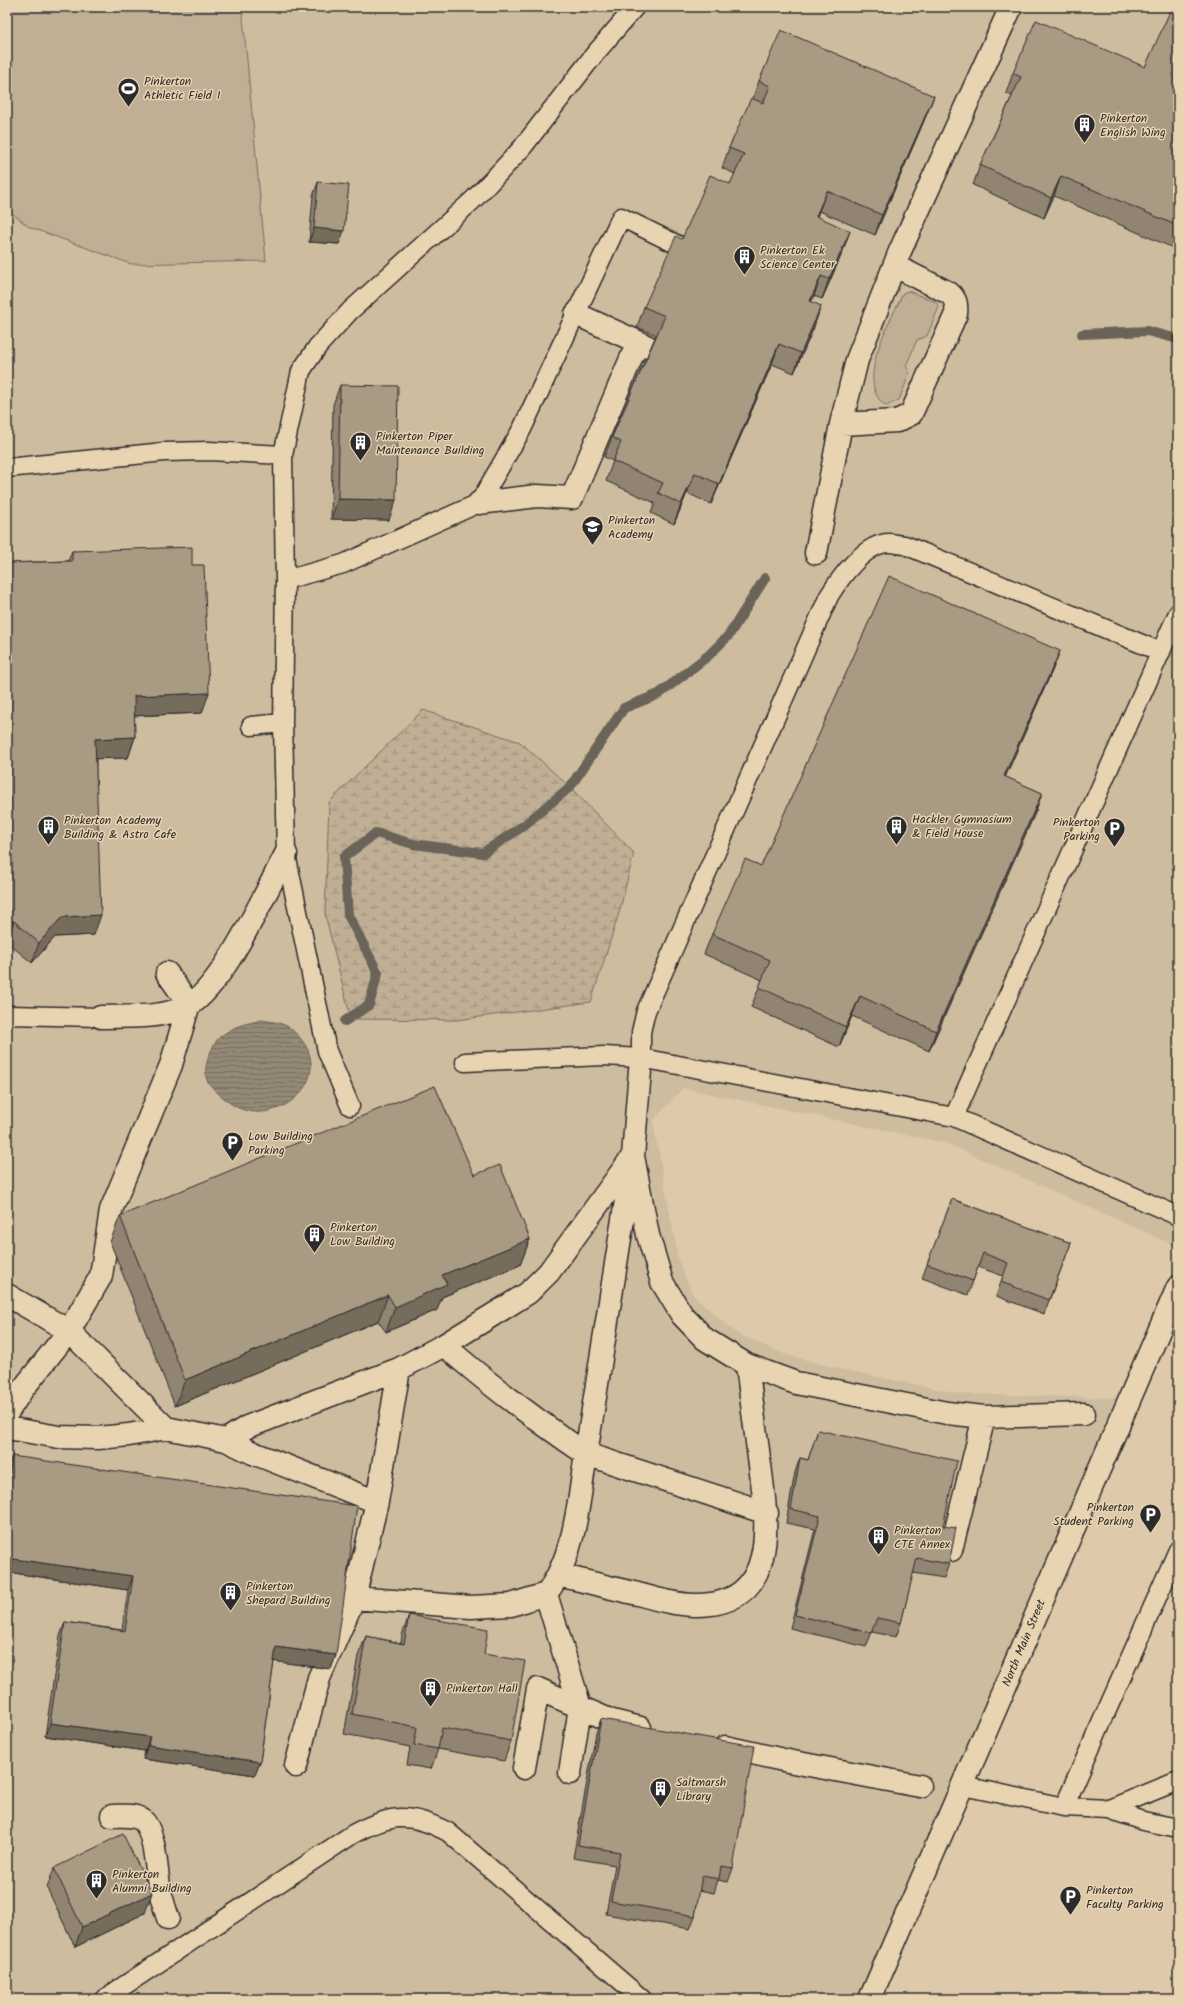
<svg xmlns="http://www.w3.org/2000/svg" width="1185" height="2006" font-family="Kalam,sans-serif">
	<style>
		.built { fill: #cebc9f }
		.green { fill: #c0af95; stroke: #766d60 }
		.wetland { fill: url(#wetland-marsh); stroke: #766d60 }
		.water { fill: url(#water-rules); stroke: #6a6359 }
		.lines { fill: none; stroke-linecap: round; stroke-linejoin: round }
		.stream { stroke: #6a6359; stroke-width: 10 }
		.service-casing { stroke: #2b2b2b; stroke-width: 21 }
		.pedestrian-casing { stroke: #2b2b2b; stroke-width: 25 }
		.primary-casing { stroke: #2b2b2b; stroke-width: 25 }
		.service { stroke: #e9d4b2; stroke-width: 18 }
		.pedestrian { stroke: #e9d4b2; stroke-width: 22 }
		.primary { stroke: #e9d4b2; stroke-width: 22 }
		.wall { fill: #918472; stroke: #2b2b2b }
		.shaded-wall { fill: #766c5c; stroke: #2b2b2b }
		.building { fill: #a99a84; stroke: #2b2b2b }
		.labels { text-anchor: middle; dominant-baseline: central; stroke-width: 3; stroke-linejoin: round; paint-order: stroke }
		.poi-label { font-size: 12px; fill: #2b2b2b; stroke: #e9d4b2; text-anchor: start }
		.street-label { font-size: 12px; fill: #2b2b2b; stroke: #e9d4b2 }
	</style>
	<defs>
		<pattern id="wetland-marsh" width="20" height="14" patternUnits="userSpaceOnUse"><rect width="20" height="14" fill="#c0af95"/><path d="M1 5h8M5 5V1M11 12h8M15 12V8" fill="none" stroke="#9c8f7a"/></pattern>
		<pattern id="water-rules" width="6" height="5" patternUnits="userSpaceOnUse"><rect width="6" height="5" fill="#948977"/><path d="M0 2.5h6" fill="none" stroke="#797062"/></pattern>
	</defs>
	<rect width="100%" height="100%" fill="#decaaa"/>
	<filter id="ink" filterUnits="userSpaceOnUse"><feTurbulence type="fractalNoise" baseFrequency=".025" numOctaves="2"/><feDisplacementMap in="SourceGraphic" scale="8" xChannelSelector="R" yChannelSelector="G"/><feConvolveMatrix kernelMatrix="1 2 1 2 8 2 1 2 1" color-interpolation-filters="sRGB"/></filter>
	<g filter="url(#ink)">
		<path class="built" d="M7,7H1178V1247L946,1143L683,1088L653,1121L679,1263L693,1295L736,1333L784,1354L836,1368L961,1394L1130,1398L870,1999H7Z"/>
		<path class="green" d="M7,7H242L266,261L131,264L29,227L7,209Z
			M908,291L936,302L939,307L927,336L917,340L906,366L910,372L899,400L886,406C853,382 891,321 903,293Z"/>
		<path class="wetland" d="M423,710L520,742L570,787L634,853L619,913L591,1002L457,1020L351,1019L325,914L329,802Z"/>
		<path class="water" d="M261,1020C268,1021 276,1022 282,1024C289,1026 296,1033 301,1039C338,1085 265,1138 224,1098C218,1093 210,1087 207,1080C202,1069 211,1049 217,1040C220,1036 228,1031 232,1029C240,1024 252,1023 261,1020Z"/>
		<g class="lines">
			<path class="stream" d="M1082,334L1147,331L1178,339
				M345,1021L369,1005L378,973L348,915L344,857L376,833L413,844L483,853L523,826L570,787L624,708L659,694L709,655L729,635L765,578"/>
			<defs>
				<path id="service" d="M7,468L164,452L209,451L283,455
					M285,580L343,564L479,503L522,429L621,217L680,246
					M251,726L283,723
					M7,1015L101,1017
					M641,1058V1032L646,1011L829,596C840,578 865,543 889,543C894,543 900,545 905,545L1161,652
					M465,1062L604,1056L641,1058L954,1117L1178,1216
					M350,1106L327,1051L286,854L283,723L285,580L283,455L301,371L318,346L350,311L473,200L497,175L522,148L594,55L635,7
					M954,1117L1178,613
					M963,1786L1064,1807L1109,1809L1178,1781
					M1064,1807L1178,1550
					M1109,1809L1143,1821L1178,1828
					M104,1999L353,1834C390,1814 410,1812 448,1832L642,1999"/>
				<path id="pedestrian" d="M576,314L638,342
					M841,424L897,421L911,414L956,314C957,304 956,299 949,293L895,266
					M479,503L537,496L572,498L638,342L652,349
					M816,553L841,424L857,360L900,251L1011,7
					M101,1017C130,1016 163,1019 189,1005C224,985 266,891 286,854
					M633,1156L648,1235L662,1282L682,1315L705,1339L747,1365L796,1383L947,1413L984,1417L1084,1414
					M7,1295L69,1331L22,1390L7,1413
					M444,1345C489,1385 536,1420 586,1454L630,1175
					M7,1428L59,1437L98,1438L129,1435L166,1428L226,1440L253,1453L377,1502
					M166,1428L69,1331L101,1276L111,1210L171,1065L189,1004L167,973
					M226,1440L247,1427L399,1369
					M951,1550L984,1417
					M558,1575C585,1581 611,1588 638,1594C656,1599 676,1605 695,1605C782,1606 767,1517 759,1458C755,1427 751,1396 747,1365
					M551,1587C576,1549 579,1498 586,1454L767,1513
					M354,1598L471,1607L511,1605L546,1594L580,1707L570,1773
					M725,1747L788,1761L920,1786
					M296,1766L319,1678L354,1598L377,1502L399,1369L444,1345L504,1308L528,1293L549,1272L633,1156L641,1058
					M524,1768L538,1689L612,1721L640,1728
					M112,1816C121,1816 134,1814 142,1820C156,1831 156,1874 160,1891C162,1900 165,1909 168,1918"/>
				<path id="primary" d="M870,1999L1178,1287"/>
			</defs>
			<use href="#service" class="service-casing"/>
			<use href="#pedestrian" class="pedestrian-casing"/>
			<use href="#primary" class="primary-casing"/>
			<use href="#service" class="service"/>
			<use href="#pedestrian" class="pedestrian"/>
			<use href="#primary" class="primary"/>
		</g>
		<path class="wall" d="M1178,7V250L1054,196L1044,218L973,185L980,165L1012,96L1006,93L1013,73L1145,67Z
			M759,81L934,96L926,116L875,235L819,211L817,217L843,251L822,299L814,296L811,302L814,327L794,373L772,364L711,504L687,493L674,524L651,513L655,503L606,481L613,461L604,457L612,437L656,335L637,327L644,307L682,239L730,184L735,174L722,168L729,148L753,98Z
			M318,182L339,244L309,242L313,196Z
			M340,385L389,520L331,519L333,405Z
			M72,551L192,565L202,713L134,716L135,737L128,758H96L94,935L55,937L32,963L7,942V563L68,561Z
			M1060,651L1052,671L1005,777L1042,793L1035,813L929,1051L852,1016L839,1047L751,1007L762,980L704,954L712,934L761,866Z
			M474,1175L530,1239L520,1265L442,1297L437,1310L386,1332L378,1321L175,1406L110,1242L120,1216Z
			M952,1199L1071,1243L1044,1314L996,1296L1003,1276L978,1267L968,1295L922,1278Z
			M818,1430L943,1526L949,1564L944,1578L913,1573L901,1623L896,1637L872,1632L866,1647L790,1628L815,1529L786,1523L795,1472L800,1458L808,1460Z
			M12,1456L336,1655L331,1669L274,1661L260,1762L255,1775L143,1759L145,1751L45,1736L60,1636L65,1622L122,1630L128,1590L7,1572V1469Z
			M409,1615L484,1654L511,1741L504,1761L438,1749L431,1769L407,1765L410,1747L344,1734L358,1656L366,1636L401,1643L402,1635Z
			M601,1719L733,1868L728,1882L718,1880L714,1893L699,1890L695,1916L690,1929L606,1914L615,1865L573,1858L596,1733Z
			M54,1868L145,1913L75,1947L47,1888Z"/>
		<path class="shaded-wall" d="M934,96L926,116L875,235L882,215Z
			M1061,176L1054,196L1044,218L1051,198Z
			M827,191L819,211L808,236L816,216Z
			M314,228L344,231L339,244L309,242Z
			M850,231L843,251L822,299L829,279Z
			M821,276L814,296L803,322L810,301Z
			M821,306L814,327L794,373L801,353Z
			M779,344L772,364L711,504L719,484Z
			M695,473L687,493L674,524L681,504Z
			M338,499L396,500L389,520L331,519Z
			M1060,651L1052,671L997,796L1004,776Z
			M209,693L202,713L126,716L134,696Z
			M135,737L128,758L88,759L95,739Z
			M1042,793L1035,813L929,1051L936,1031Z
			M101,915L94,935L55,937L32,963L39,943L62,917Z
			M14,921L7,940V922Z
			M860,996L852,1016L839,1047L846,1027Z
			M530,1239L520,1265L442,1297L437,1310L386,1332L395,1307L442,1275Z
			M388,1295L378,1321L175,1406L185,1380Z
			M7,1558L133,1576L128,1590L7,1572Z
			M276,1647L336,1655L331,1669L271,1661Z
			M50,1723L150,1737L145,1751L45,1736Z
			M148,1745L260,1762L255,1775L143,1759Z
			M152,1893L145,1913L75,1947L82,1927Z"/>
		<path class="building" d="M1172,7H1178V226L1061,176L1051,198L980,165L1021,77L1013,73L1036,20L1145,67Z
			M781,30L934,96L882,215L827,191L816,216L850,231L829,279L821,276L810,301L821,306L801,353L779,344L719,484L695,473L681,504L658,493L663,483L613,461L621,442L612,437L665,316L644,307L676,236L682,239L710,175L730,184L744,154L729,148L751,98L763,103L770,86L759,81Z
			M318,182L349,185L344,231L314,228Z
			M340,385L398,386L396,500L338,499Z
			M192,547V565H204L209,693L134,696L135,737L95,739L101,915L62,917L39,943L14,921L7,922V563L72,561V551Z
			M889,576L1060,651L1004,776L1042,793L936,1031L860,996L846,1027L759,987L770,960L712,934L745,859L761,866Z
			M435,1086L474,1175L500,1165L530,1239L442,1275L447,1284L395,1307L388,1295L185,1380L120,1216Z
			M952,1199L1071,1243L1049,1300L1001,1282L1008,1263L983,1253L973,1281L927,1264Z
			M818,1430L957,1461L943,1526L956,1528L949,1564L917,1558L901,1623L877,1618L871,1633L795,1615L820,1516L791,1509L800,1458L808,1460Z
			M12,1456L357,1506L336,1655L276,1647L260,1762L148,1745L150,1737L50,1723L65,1622L125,1631L133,1576L7,1558V1494Z
			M409,1615L488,1629L484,1654L525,1661L511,1741L442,1728L438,1749L414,1745L417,1727L352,1714L366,1636L404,1644Z
			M601,1719L754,1746L733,1868L721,1866L719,1879L702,1876L695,1916L611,1901L620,1852L578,1845Z
			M123,1834L152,1893L82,1927L54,1868Z"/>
	</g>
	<defs>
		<symbol id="stadium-pin" viewBox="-11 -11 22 30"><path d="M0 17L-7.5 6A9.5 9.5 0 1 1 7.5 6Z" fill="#2b2b2b" stroke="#e9d4b2"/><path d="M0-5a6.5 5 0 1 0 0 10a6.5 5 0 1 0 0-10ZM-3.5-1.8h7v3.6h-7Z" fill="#fff"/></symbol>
		<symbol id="building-pin" viewBox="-11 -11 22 30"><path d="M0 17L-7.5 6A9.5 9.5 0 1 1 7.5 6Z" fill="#2b2b2b" stroke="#e9d4b2"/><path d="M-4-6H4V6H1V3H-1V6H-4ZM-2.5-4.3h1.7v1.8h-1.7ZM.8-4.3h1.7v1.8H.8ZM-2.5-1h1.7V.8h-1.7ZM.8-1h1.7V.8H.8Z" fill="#fff"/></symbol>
		<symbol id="school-pin" viewBox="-11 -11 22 30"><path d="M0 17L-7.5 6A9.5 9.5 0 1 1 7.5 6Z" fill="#2b2b2b" stroke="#e9d4b2"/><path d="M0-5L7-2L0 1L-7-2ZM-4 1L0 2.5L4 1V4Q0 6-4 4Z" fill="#fff"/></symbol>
		<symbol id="parking-pin" viewBox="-11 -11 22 30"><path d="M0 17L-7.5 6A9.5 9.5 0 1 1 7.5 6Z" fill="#2b2b2b" stroke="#e9d4b2"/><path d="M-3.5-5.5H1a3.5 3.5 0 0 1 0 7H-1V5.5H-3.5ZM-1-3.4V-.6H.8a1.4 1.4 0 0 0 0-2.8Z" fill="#fff"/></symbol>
	</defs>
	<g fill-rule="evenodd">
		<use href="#stadium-pin" x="116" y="76" width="25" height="34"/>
		<use href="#building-pin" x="1072" y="112" width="25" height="34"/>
		<use href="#building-pin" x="732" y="244" width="25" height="34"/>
		<use href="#building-pin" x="348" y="430" width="25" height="34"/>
		<use href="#school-pin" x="580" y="514" width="25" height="34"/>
		<use href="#building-pin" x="884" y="814" width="25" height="34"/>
		<use href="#building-pin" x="36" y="814" width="25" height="34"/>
		<use href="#parking-pin" x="1102" y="816" width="25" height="34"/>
		<use href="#parking-pin" x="220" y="1130" width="25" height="34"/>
		<use href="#building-pin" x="302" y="1222" width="25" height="34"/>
		<use href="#parking-pin" x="1138" y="1502" width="25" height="34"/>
		<use href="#building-pin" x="866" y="1524" width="25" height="34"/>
		<use href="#building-pin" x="218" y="1580" width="25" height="34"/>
		<use href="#building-pin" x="418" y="1676" width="25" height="34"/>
		<use href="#building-pin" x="648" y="1776" width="25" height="34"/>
		<use href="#building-pin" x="84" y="1868" width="25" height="34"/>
		<use href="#parking-pin" x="1058" y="1884" width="25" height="34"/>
	</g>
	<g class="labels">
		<g class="poi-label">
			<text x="144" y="81">Pinkerton<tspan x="144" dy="14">Athletic Field 1</tspan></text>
			<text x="1100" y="118">Pinkerton<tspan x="1100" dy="14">English Wing</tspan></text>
			<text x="760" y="250">Pinkerton Ek<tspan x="760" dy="14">Science Center</tspan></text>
			<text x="376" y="436">Pinkerton Piper<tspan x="376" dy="14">Maintenance Building</tspan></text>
			<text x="608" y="520">Pinkerton<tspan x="608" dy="14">Academy</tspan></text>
			<text x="912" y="819">Hackler Gymnasium<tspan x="912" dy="14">&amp; Field House</tspan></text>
			<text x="64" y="820">Pinkerton Academy<tspan x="64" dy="14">Building &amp; Astro Cafe</tspan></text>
			<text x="1100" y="822" text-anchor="end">Pinkerton<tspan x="1100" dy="14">Parking</tspan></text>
			<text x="248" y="1136">Low Building<tspan x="248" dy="14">Parking</tspan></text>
			<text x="330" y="1227">Pinkerton<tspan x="330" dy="14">Low Building</tspan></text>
			<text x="1134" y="1507" text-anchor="end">Pinkerton<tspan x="1134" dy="14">Student Parking</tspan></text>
			<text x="894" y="1530">Pinkerton<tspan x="894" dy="14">CTE Annex</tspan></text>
			<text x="246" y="1586">Pinkerton<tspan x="246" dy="14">Shepard Building</tspan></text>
			<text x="446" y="1688">Pinkerton Hall</text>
			<text x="676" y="1782">Saltmarsh<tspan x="676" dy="14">Library</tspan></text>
			<text x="112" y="1874">Pinkerton<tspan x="112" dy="14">Alumni Building</tspan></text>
			<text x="1086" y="1890">Pinkerton<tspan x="1086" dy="14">Faculty Parking</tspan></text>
		</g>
		<g class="street-label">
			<text transform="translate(1024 1643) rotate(-67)">North Main Street</text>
		</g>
	</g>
	<rect width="1185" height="2006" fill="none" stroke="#e9d4b2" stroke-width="24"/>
	<rect x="12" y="12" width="1161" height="1982" fill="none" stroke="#2b2b2b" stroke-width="1.5" filter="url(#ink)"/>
</svg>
